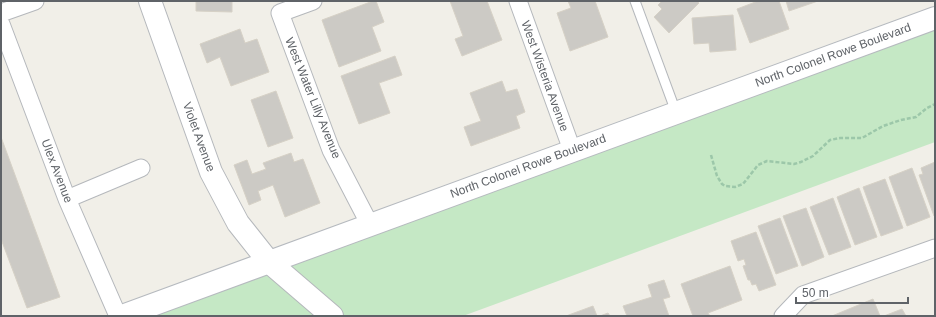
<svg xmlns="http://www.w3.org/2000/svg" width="936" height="317" font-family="Arial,sans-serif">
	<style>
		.green { fill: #c5e8c5 }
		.building { fill: #cccac5; stroke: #d6d1c6 }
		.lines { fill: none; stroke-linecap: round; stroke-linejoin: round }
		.service-casing { stroke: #b5b8bc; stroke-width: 11 }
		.minor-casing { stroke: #b5b8bc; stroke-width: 19 }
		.tertiary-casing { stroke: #b5b8bc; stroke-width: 24 }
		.secondary-casing { stroke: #b6babf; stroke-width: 24 }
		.path { stroke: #9cc7a9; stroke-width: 2.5; stroke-dasharray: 4 2; stroke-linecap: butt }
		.service { stroke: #fff; stroke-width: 9 }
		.minor { stroke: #fff; stroke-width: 17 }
		.tertiary { stroke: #fff; stroke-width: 22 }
		.secondary { stroke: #fff; stroke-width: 22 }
		.labels { text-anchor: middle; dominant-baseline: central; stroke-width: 3.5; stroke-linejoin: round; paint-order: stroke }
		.street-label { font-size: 12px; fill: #5f6368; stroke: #fff }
	</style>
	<rect width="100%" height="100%" fill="#f1efe8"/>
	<path class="green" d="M935,22V142L463,316H133Z"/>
	<path class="building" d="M196,1H232V12L196,11Z
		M373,1H376L384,22L372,27L381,51L339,67L322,20Z
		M450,1H487L502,40L462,56L455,39L463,36Z
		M568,1H595L608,37L570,51L557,13L571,8Z
		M662,1H697L699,3L669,33L654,17L662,9L658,5Z
		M758,1H779L789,29L750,43L737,9Z
		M786,1H818L789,11Z
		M733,15L736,50L710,52L709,43L694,44L692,18Z
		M240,29L245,43L257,39L269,72L231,86L220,57L207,63L200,44Z
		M395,56L402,75L379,83L390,113L359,124L341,76Z
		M502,81L506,92L517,89L525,112L516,116L520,128L471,146L464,127L481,121L470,93Z
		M276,91L293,138L268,147L251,100Z
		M1,137L60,297L27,308L1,239Z
		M291,153L294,162L303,159L320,203L285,217L273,185L258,191L261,200L249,205L234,165L247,160L252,174L266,169L263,163Z
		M935,162V216H934L919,175L923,174L921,168Z
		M912,168L930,217L907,226L889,177Z
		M885,179L903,228L881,236L863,187Z
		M859,188L877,237L855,245L837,197Z
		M833,198L851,247L829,255L810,207Z
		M806,208L824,257L802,266L783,216Z
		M780,218L798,266L776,274L758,226Z
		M756,232L776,285L759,291L756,284L752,285L750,280H748L743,266L746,265L744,259L738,261L731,241Z
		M730,266L742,300L708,313L710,316H693L681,284Z
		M664,280L670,297L663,299L669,316H627L623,306L652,297L648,285Z
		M873,299L880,316H832Z
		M593,306L597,316H566Z
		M902,309L906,316H884Z
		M608,313L610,316H600Z"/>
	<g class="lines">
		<defs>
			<path id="service" d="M635,1L676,112"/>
			<path id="minor" d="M313,1L280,13L331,150L370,225
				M518,1L572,150
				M1,13L35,1
				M1,24L67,199L118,316
				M67,199L141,168
				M783,316L803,295L935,248"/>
			<path id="tertiary" d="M150,1L211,172L238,223L269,262L332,316"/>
			<path id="secondary" d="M122,316L935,18"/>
		</defs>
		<use href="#service" class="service-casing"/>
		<use href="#minor" class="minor-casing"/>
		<use href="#tertiary" class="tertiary-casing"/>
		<use href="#secondary" class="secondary-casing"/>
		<path class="path" d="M711,155L717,176L722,184L725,186L735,187L743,184L758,165L767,161L794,164L801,162L813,156L830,140L840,138H862L883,126L901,120L916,117L927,108L935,104"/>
		<use href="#service" class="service"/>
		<use href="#minor" class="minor"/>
		<use href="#tertiary" class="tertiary"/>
		<use href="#secondary" class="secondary"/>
	</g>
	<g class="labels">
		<g class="street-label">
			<text transform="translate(833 55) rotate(-20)">North Colonel Rowe Boulevard</text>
			<text transform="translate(545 76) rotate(70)">West Wisteria Avenue</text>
			<text transform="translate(313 98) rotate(68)">West Water Lilly Avenue</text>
			<text transform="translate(199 137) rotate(70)">Violet Avenue</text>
			<text transform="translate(528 166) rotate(-20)">North Colonel Rowe Boulevard</text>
			<text transform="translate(57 171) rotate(69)">Ulex Avenue</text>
		</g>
	</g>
	<rect width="936" height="317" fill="none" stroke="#5f6368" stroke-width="4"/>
	<path d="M796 297v6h112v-6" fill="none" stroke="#5f6368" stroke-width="2"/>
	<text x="802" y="297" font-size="12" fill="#5f6368" stroke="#ffffff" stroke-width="3" paint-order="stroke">50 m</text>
</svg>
